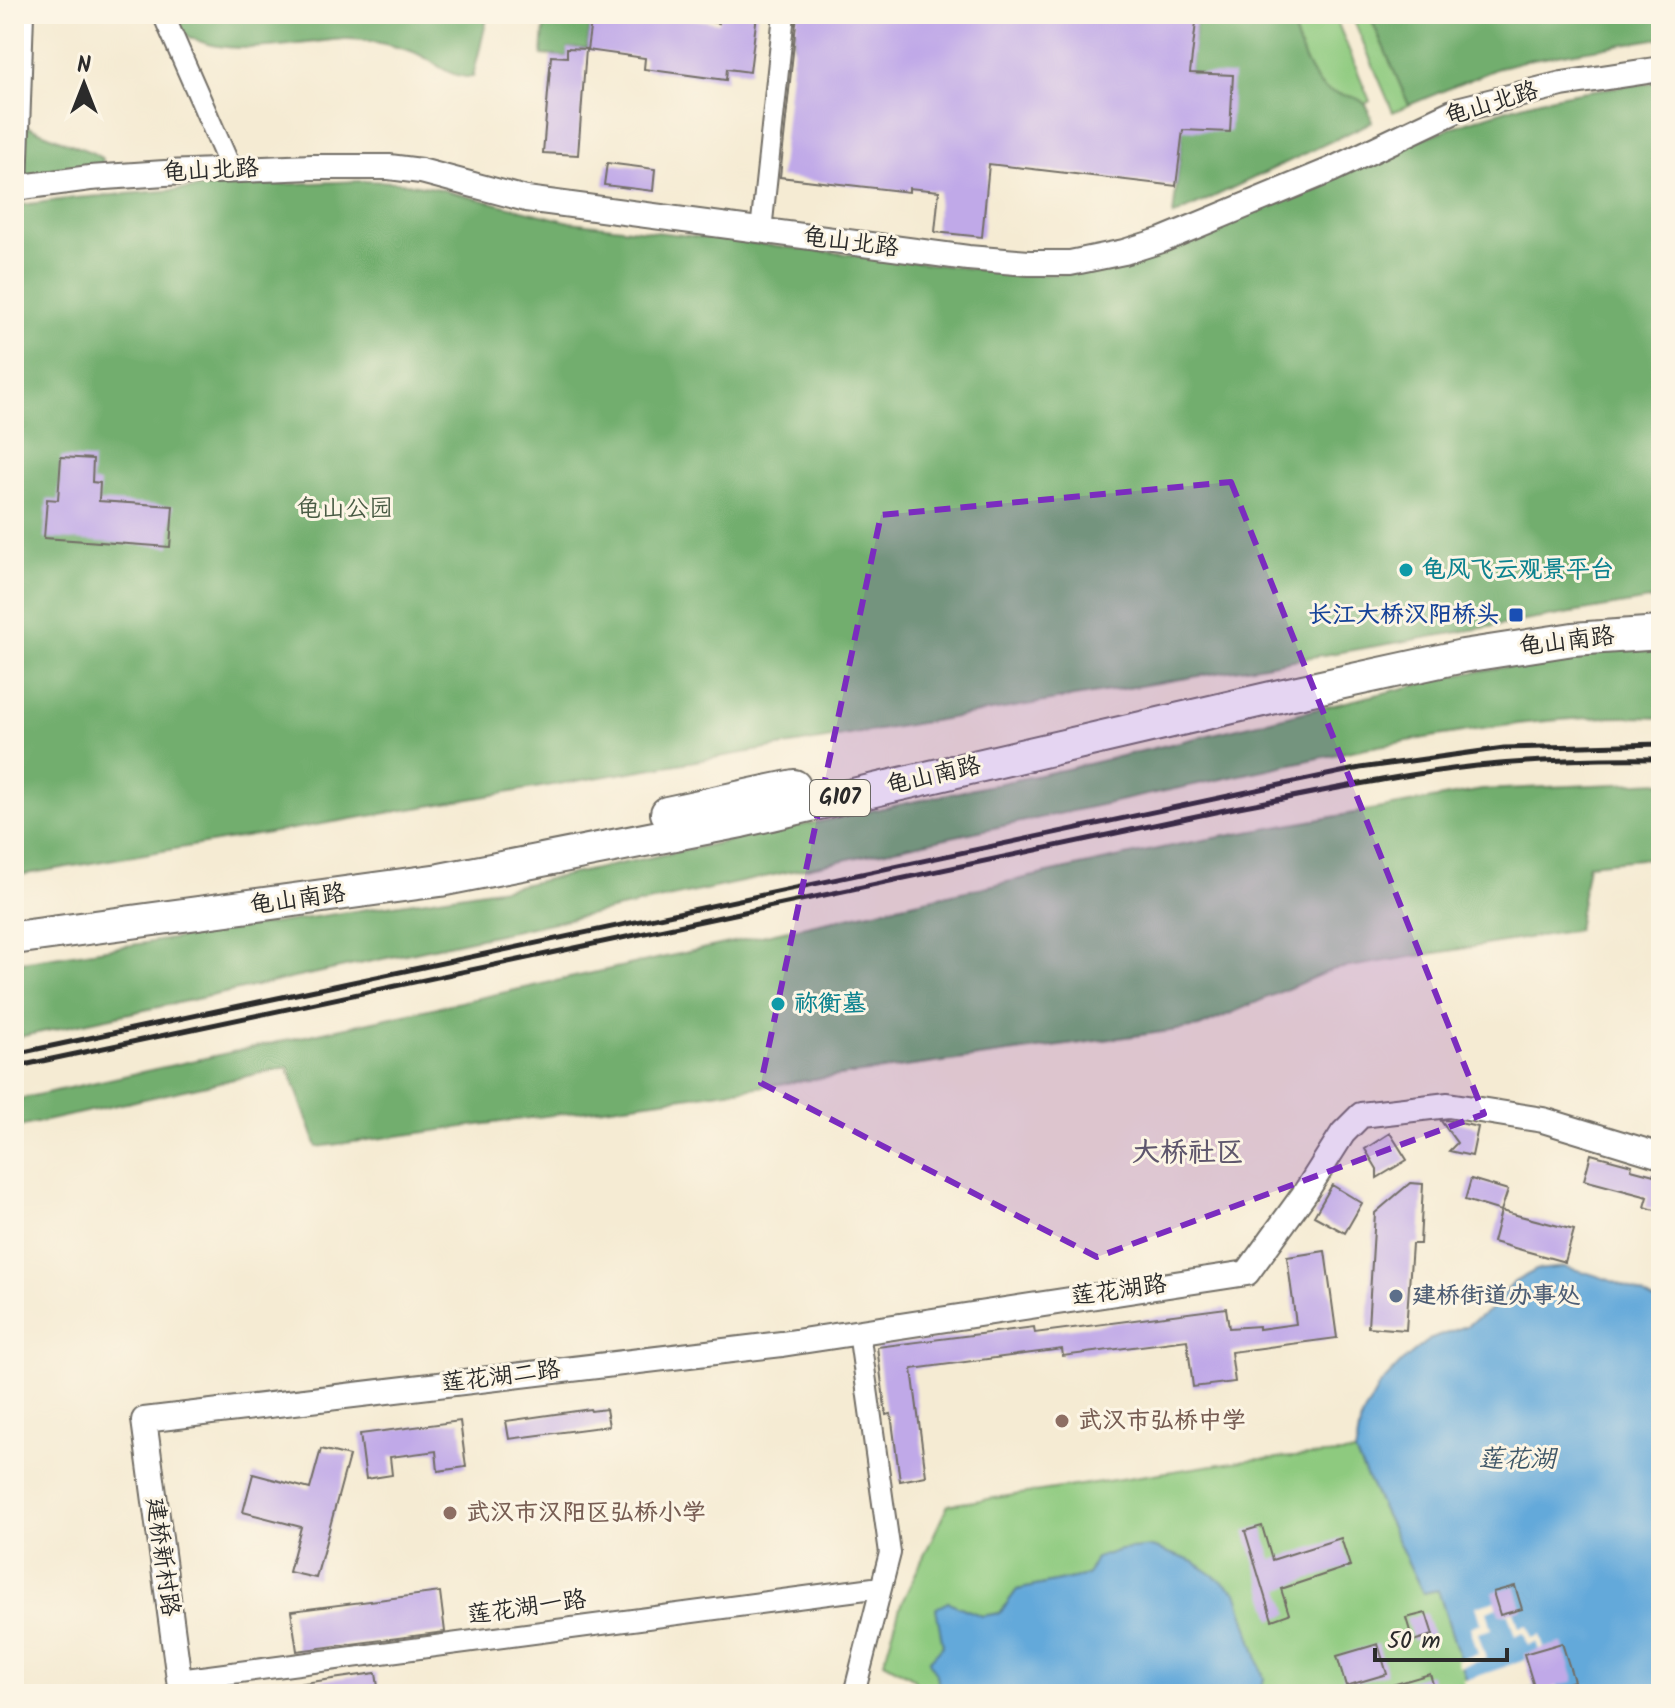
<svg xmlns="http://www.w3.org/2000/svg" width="1675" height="1708" font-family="Kalam,'LXGW WenKai TC',sans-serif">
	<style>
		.green { fill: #8eca7f; stroke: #5c7a55; stroke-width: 2 }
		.forest { fill: #72ae6e; stroke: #4e6c4c; stroke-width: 2 }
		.water { fill: #64a9da; stroke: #486a82; stroke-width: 2 }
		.pier { fill: #f5ebd3 }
		.building { fill: #c0a9e8 }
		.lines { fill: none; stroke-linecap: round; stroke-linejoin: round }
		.minor-casing { stroke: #726e66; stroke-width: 24 }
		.tertiary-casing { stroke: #726e66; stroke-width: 28 }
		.trunk-casing { stroke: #726e66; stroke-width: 36 }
		.minor { stroke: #fff; stroke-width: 20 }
		.tertiary { stroke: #fff; stroke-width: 24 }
		.trunk { stroke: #fff; stroke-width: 32 }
		.rail { stroke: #2b2b2b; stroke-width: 5 }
		.marked { fill: #7b2cbf; fill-opacity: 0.2; stroke: #7b2cbf; stroke-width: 6; stroke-dasharray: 16 10; stroke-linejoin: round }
		.culture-dot { fill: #0f9aa8; stroke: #fcf5e5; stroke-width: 3 }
		.transit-dot { fill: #1a4fb4; stroke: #fcf5e5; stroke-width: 3 }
		.service-dot { fill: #5c6f8a; stroke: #fcf5e5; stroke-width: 3 }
		.education-dot { fill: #8d6e63; stroke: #fcf5e5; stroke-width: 3 }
		.labels { text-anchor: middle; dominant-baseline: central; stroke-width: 6; stroke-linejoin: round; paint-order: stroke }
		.shield { fill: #fcf5e5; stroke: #6a6863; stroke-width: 2 }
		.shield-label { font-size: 22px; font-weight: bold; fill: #2b2b2b }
		.street-label { font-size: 24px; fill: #2b2b2b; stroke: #fcf5e5 }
		.park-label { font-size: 24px; fill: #495b44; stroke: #fcf5e5 }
		.culture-label { font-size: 24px; font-weight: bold; fill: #0d838f; stroke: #fcf5e5; text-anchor: start }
		.transit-label { font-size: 24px; font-weight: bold; fill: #164399; stroke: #fcf5e5; text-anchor: end }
		.service-label { font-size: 24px; font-weight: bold; fill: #4e5e75; stroke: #fcf5e5; text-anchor: start }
		.education-label { font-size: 24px; font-weight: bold; fill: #785e54; stroke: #fcf5e5; text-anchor: start }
		.water-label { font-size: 26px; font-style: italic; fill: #3f5768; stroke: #fcf5e5 }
		.quarter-label { font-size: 28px; font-weight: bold; fill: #5f576d; stroke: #fcf5e5 }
	</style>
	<rect width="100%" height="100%" fill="#fcf5e5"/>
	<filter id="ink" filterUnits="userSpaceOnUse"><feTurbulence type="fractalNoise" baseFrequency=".0125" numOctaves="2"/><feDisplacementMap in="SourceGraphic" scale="16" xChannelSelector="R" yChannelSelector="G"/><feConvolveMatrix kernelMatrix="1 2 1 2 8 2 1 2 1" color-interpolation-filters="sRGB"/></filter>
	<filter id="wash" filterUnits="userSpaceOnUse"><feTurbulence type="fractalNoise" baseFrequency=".006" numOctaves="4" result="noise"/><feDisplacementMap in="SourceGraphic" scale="32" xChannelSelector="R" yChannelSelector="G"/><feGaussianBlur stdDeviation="1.8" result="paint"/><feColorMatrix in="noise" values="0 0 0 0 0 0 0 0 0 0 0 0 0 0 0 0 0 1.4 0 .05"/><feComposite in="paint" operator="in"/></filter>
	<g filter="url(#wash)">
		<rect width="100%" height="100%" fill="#f5ebd3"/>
		<path class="green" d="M1288,14H1334L1370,101L1365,104C1352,97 1336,98 1324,88C1306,75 1296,34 1288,14Z
			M1351,14H1369L1409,105L1393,112Z
			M1355,1453L1423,1593L1438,1590L1471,1694H1259L1264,1678L1087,1575L1017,1590L1000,1613L982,1616L948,1602L937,1694H917L915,1679L884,1662L901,1604L948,1505L1247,1460Z"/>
		<path class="forest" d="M171,14H488L473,77C449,79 433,59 411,51C391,45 365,38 344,39C303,41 188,69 171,14Z
			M545,14H592L587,49L568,48L567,57L542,55Z
			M1197,14H1288C1296,34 1306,75 1324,88C1335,97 1356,93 1365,104C1369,108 1371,117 1372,122L1173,216L1187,91L794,45L795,30L1189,77Z
			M1369,14H1661V38L1527,60L1501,67L1409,105Z
			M1661,81V598L14,876V206L75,198L214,187L362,181L399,182L435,188L570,222L1020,274C1077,276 1111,271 1165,251C1285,198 1413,133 1540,100C1579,90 1621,87 1661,81Z
			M14,121L93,153L103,159L101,167L14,179Z
			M1661,647V718C1562,712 1463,732 1366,748L14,1038V963L511,887L1067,769L1467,673L1606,651Z
			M1661,782V857L1588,864L1577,930L1331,970L1199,1027L317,1147L288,1067L14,1128V1100L1171,846L1482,790Z"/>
		<path class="water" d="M1565,1267C1599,1275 1631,1286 1661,1305V1694H1471L1438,1590L1423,1593L1355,1453L1361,1419L1379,1386L1402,1362L1429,1340L1466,1326L1490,1310L1514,1282L1536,1270Z
			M1152,1547L1194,1562L1237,1592L1264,1679L1259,1694H937L938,1678L929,1661L943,1646L936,1608L948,1602L982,1616L1000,1613L1017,1590L1087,1575L1096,1558L1120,1550Z"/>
		<path class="pier" d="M1515,1586L1522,1609L1514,1611L1519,1627L1528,1625L1532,1638L1540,1635L1544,1648L1562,1643L1574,1681L1557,1686L1559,1694H1553L1551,1688L1536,1693L1534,1687L1511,1694H1467L1463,1681L1525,1660L1524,1654L1539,1650L1536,1642L1528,1645L1524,1633L1515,1636L1508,1614L1500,1615L1498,1607L1487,1611L1492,1629L1478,1633L1486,1659L1459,1667L1457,1660L1478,1654L1470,1627L1481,1623L1476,1606L1496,1600L1493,1592Z"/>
		<g id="blocks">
			<path class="building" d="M592,14H656L719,23L720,14H757L750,72L727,69L726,80L644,69L645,58L587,50Z
				M797,14H1197L1190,73L1233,75L1230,132L1183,130L1176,186L989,164L982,237L935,232L939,191L909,188V192L780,177Z
				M567,48L586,49L578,155L543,153L551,56L567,57Z
				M607,163L655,169L653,191L604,185Z
				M61,457L93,459L92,482L100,483L99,501L173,506L170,547L44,538L47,499L58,500Z
				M1446,1120L1478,1127L1472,1156L1449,1151L1457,1143L1441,1121Z
				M1390,1133L1407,1160L1377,1178V1169L1365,1149Z
				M1591,1154L1632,1165L1631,1169L1654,1175L1656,1170L1661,1171V1212L1645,1207L1648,1197L1584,1180Z
				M1471,1179L1508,1190L1501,1211L1465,1200Z
				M1410,1183L1423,1184L1420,1244H1412L1406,1330L1368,1327L1375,1213Z
				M1332,1185L1362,1203L1345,1233L1314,1216Z
				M1501,1211L1574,1230L1565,1262L1493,1242Z
				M1325,1251L1337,1338L1231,1352L1235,1382L1193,1387L1187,1340L1063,1356L1062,1349L912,1369L926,1476L900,1481L891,1414L886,1415L877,1347L1034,1327L1035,1333L1226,1308L1229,1328L1259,1326V1329L1296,1324L1287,1257Z
				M590,1409L591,1411L606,1409L609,1426L509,1439L506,1421Z
				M460,1421L466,1467L438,1471L436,1451L390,1457L392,1475L366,1479L360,1434Z
				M321,1449L349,1456L316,1578L289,1572L301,1527L243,1512L253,1474L310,1489Z
				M1262,1526L1272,1560L1341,1538L1350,1566L1281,1589L1289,1614L1272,1620L1245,1531Z
				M1515,1586L1522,1609L1500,1615L1493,1592Z
				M440,1592L445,1632L297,1651L291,1611Z
				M1426,1613L1433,1635L1413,1641L1406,1618Z
				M1562,1643L1574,1681L1536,1693L1524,1654Z
				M1378,1644L1387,1674L1346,1686L1337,1656Z
				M376,1673L379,1694H290L289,1685Z
				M1430,1674L1436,1694H1375V1690Z"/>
		</g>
	</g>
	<g filter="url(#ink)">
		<use href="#blocks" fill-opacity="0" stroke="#726e66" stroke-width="2"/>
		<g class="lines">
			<defs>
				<path id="minor" d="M163,14L231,169
					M17,187L23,14
					M761,231L784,14
					M179,1680L881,1587
					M854,1694L890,1553L859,1332"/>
				<path id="tertiary" d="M14,188L90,178L165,173L312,167H389L421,171L526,199L968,258L1029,263H1070L1124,252L1162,240L1331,170L1457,110L1562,84L1661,69
					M181,1694L144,1420L782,1344L1247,1273L1305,1193L1343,1133L1361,1115L1448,1105L1543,1120L1661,1156"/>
				<path id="trunk" d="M667,813L794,786
					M14,938L440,880L741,821L1284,695L1463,656L1573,639L1661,633"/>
			</defs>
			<use href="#minor" class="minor-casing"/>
			<use href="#tertiary" class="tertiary-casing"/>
			<use href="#trunk" class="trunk-casing"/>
			<use href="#minor" class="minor"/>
			<use href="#tertiary" class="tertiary"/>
			<use href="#trunk" class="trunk"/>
			<path class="rail" d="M14,1054L1360,768L1504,748L1661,744
				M14,1067L1234,808C1315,793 1395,775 1477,766C1538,760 1600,758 1661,759"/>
		</g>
	</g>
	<path class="marked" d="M1231,482L1484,1114L1097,1257L761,1083L881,515Z"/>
	<g class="culture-dot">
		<circle cx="1406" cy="570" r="8"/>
		<circle cx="778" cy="1004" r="8"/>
	</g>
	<rect class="transit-dot" x="1508" y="607" width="16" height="16" rx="4"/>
	<circle class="service-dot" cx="1396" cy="1296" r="8"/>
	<g class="education-dot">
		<circle cx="1062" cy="1421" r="8"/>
		<circle cx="450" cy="1513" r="8"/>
	</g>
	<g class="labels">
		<rect class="shield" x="810" y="780" width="60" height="36" rx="6"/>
		<g class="shield-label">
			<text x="840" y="798">G107</text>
		</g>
		<g class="street-label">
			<text transform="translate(1492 104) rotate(-17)">龟山北路</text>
			<text transform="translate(211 171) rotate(-3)">龟山北路</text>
			<text transform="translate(851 243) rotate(7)">龟山北路</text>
			<text transform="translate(1567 642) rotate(-7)">龟山南路</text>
			<text transform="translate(934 776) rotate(-13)">龟山南路</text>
			<text transform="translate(298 900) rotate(-8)">龟山南路</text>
			<text transform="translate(1119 1291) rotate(-8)">莲花湖路</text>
			<text transform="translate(501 1377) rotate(-7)">莲花湖二路</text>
			<text transform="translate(162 1557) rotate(82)">建桥新村路</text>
			<text transform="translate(527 1608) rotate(-8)">莲花湖一路</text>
		</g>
		<g class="park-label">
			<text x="345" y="509">龟山公园</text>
		</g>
		<g class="culture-label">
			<text x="1422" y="570">龟风飞云观景平台</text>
			<text x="794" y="1004">祢衡墓</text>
		</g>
		<g class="transit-label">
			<text x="1500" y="615">长江大桥汉阳桥头</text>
		</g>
		<g class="service-label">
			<text x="1412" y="1296">建桥街道办事处</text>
		</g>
		<g class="education-label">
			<text x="1078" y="1421">武汉市弘桥中学</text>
			<text x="466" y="1513">武汉市汉阳区弘桥小学</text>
		</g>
		<g class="water-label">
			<text x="1517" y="1460">莲花湖</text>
		</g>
		<g class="quarter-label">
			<text x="1188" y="1153">大桥社区</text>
		</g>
	</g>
	<rect width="1675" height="1708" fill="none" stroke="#fcf5e5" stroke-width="48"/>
	<g transform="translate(84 84)" stroke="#fcf5e5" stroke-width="6" paint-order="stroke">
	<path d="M0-6L14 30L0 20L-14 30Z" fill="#2b2b2b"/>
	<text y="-12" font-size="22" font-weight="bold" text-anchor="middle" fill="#2b2b2b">N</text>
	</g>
	<path d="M1375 1648v12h132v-12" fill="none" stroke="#2b2b2b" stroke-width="4"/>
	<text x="1387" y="1648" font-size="24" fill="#2b2b2b" stroke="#fcf5e5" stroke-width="6" paint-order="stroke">50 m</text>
</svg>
